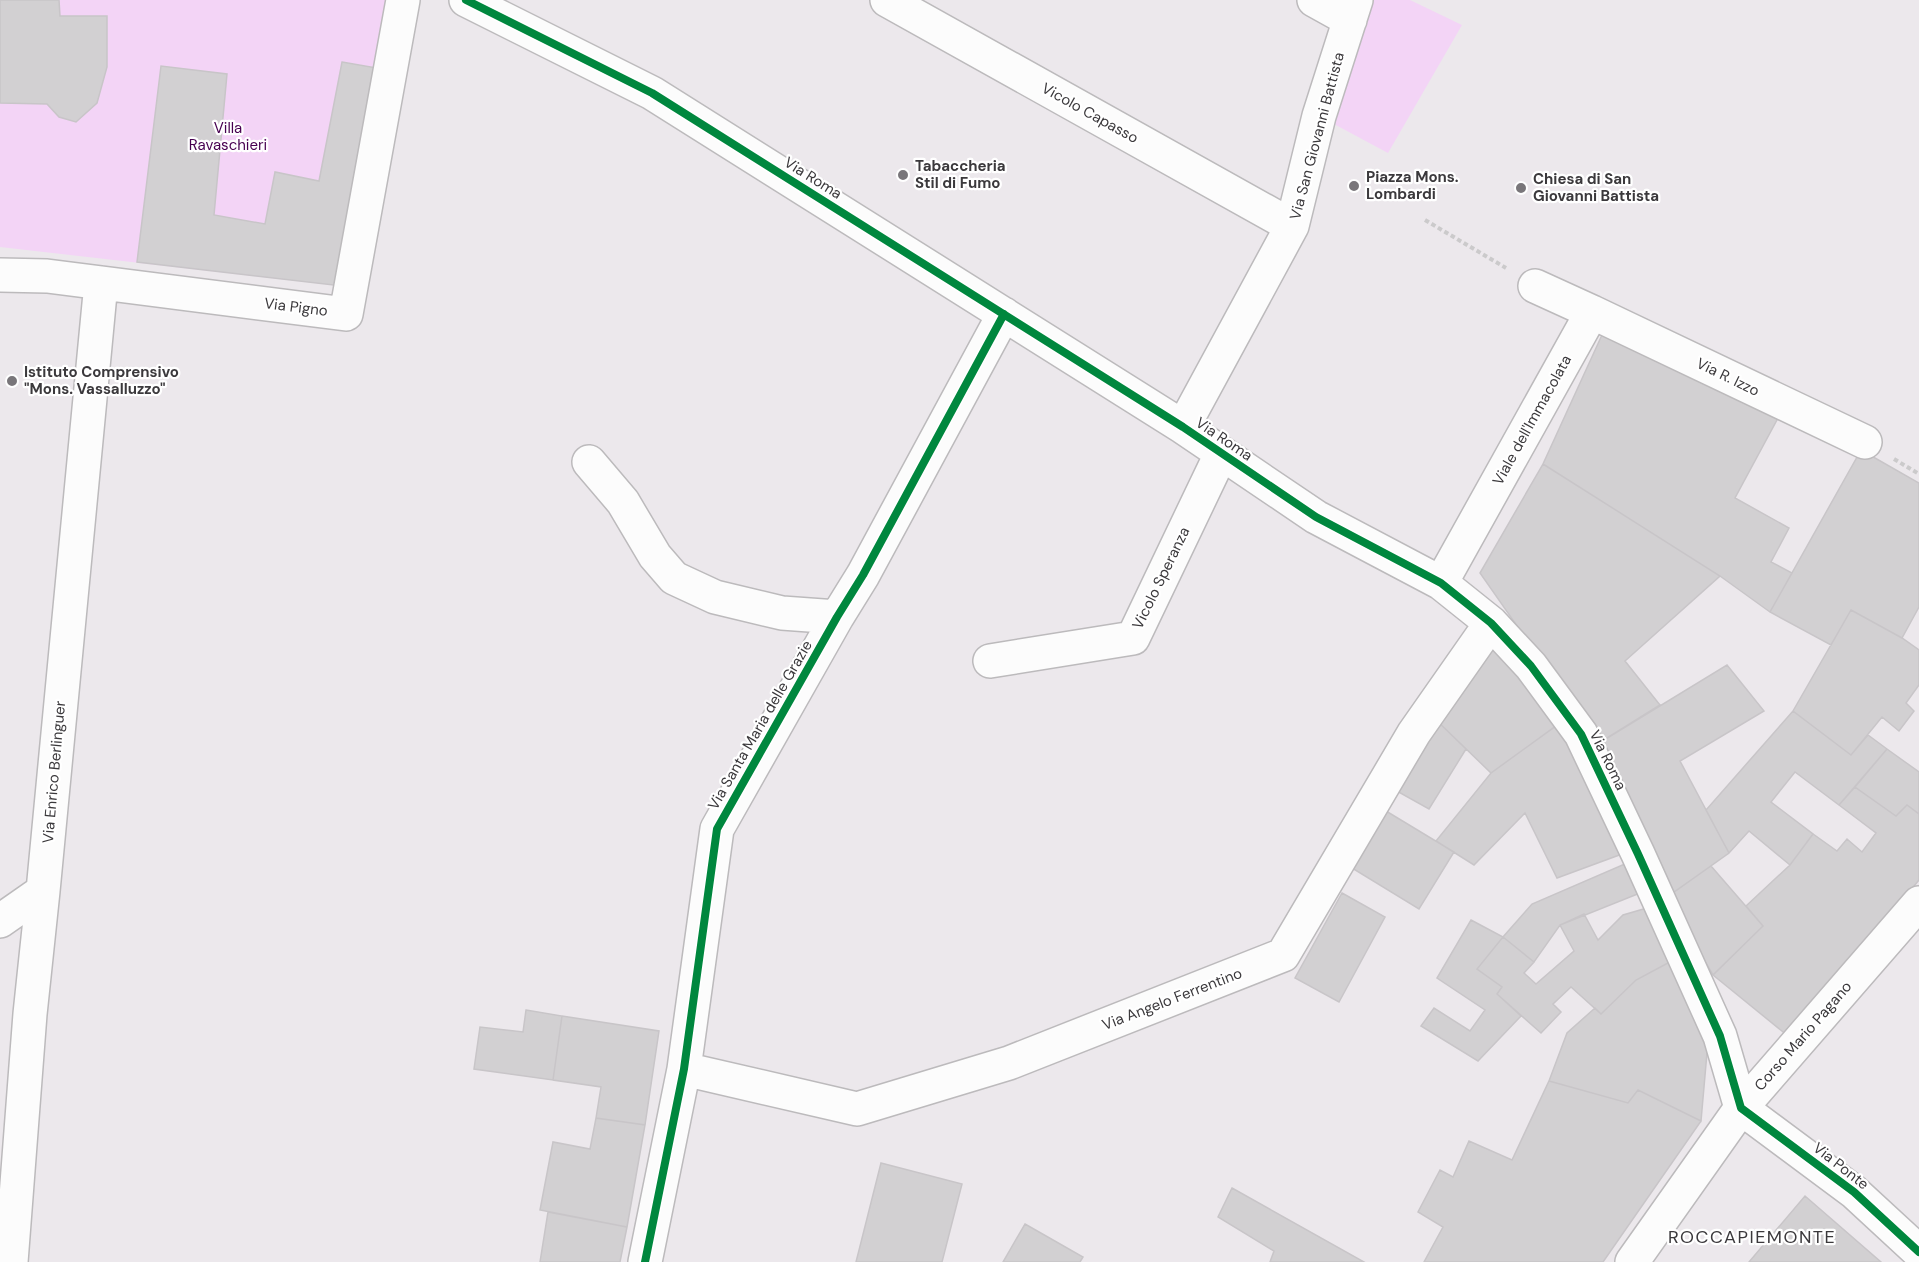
<svg xmlns="http://www.w3.org/2000/svg" width="1919" height="1262" font-family="'DM Sans',sans-serif">
	<style>
		.green { fill: #f3d4f6 }
		.building { fill: #d2d0d2; stroke: #c8c5c8; stroke-width: 1.5 }
		.lines { fill: none; stroke-linecap: round; stroke-linejoin: round }
		.minor-casing { stroke: #bcbabc; stroke-width: 36 }
		.path { stroke: #cbcacb; stroke-width: 4; stroke-dasharray: 4.5 3; stroke-linecap: butt }
		.minor { stroke: #fcfcfc; stroke-width: 33 }
		.cycleway-casing { stroke: #fff; stroke-width: 11 }
		.cycleway { stroke: #00873e; stroke-width: 8 }
		.poi-dot { fill: #79767a; stroke: #fff; stroke-width: 2 }
		.labels { text-anchor: middle; dominant-baseline: central; stroke-width: 4.5; stroke-linejoin: round; paint-order: stroke }
		.street-label { font-size: 15px; fill: #3b393c; stroke: #fff }
		.park-label { font-size: 15px; fill: #470050; stroke: #fff }
		.poi-label { font-size: 15px; font-weight: bold; fill: #3b393c; stroke: #fff; text-anchor: start }
		.quarter-label { font-size: 18px; letter-spacing: 1.5px; fill: #3b393c; stroke: #fff }
	</style>
	<rect width="100%" height="100%" fill="#ece8ec"/>
	<path class="green" d="M0,0H388L342,286L0,247Z
		M1356,0H1410L1462,25L1388,153L1319,116Z"/>
	<path class="building" d="M0,0H59L60,16H107V67L97,103L76,122L59,117L47,104L0,103Z
		M342,62L377,68L342,286L137,262L161,66L227,74L214,215L265,224L275,172L319,181Z
		M1607,324L1778,418L1735,498L1789,528L1771,562L1792,573L1770,612L1720,576L1543,464Z
		M1861,450L1919,483V607L1902,638L1851,610L1831,645L1770,612Z
		M1543,464L1720,576L1625,661L1660,705L1599,743L1480,573Z
		M1851,610L1902,638L1919,650V685L1906,703L1914,711L1899,731L1882,717L1851,755L1793,711Z
		M1493,638L1560,723L1491,773L1432,716Z
		M1727,665L1764,711L1680,761L1729,853L1667,897L1599,743Z
		M1793,711L1851,755L1868,735L1887,749L1839,805L1795,772L1771,802L1813,834L1790,865L1749,831L1729,853L1706,810Z
		M1432,716L1466,749L1429,809L1386,785Z
		M1560,723L1622,854L1557,878L1525,813L1474,865L1436,841L1491,773Z
		M1887,749L1919,772V814L1907,805L1896,816L1855,787Z
		M1855,787L1896,816L1907,805L1919,814V880L1788,1036L1713,975L1763,926L1746,906L1790,865L1813,834L1837,851L1847,839L1862,852L1876,833L1839,805Z
		M1381,808L1454,852L1419,909L1347,865Z
		M1634,860L1645,891L1560,925L1534,962L1503,937L1532,904Z
		M1711,866L1763,926L1713,975L1667,897Z
		M1342,893L1385,917L1339,1002L1295,978Z
		M1654,906L1681,956L1636,980L1601,1014L1571,987L1553,1004L1561,1012L1541,1033L1497,994L1502,987L1477,969L1503,937L1534,962L1524,973L1536,984L1574,951L1560,925L1584,914L1598,940L1623,915Z
		M1471,920L1503,937L1477,969L1502,987L1497,994L1521,1016L1478,1061L1421,1026L1434,1008L1470,1031L1485,1010L1437,978Z
		M1681,956L1709,1030L1701,1121L1638,1090L1628,1103L1549,1081L1567,1033L1595,1008L1601,1014L1636,980Z
		M526,1010L562,1016L553,1080L474,1069L480,1027L523,1032Z
		M562,1016L659,1031L645,1125L596,1118L601,1087L553,1080Z
		M1549,1081L1628,1103L1638,1090L1701,1121L1603,1262H1424L1443,1227L1418,1212L1440,1170L1453,1177L1469,1141L1512,1160Z
		M596,1118L645,1125L627,1227L540,1210L553,1142L590,1149Z
		M881,1163L962,1184L942,1262H856Z
		M1232,1188L1364,1262H1270L1274,1251L1218,1217Z
		M1805,1196L1881,1262H1749Z
		M548,1212L627,1227L620,1262H540Z
		M1025,1224L1083,1257L1080,1262H1003Z"/>
	<g class="lines">
		<defs>
			<path id="minor" d="M466,0L652,93L1183,427L1316,517L1441,583L1491,623L1531,666L1581,734L1638,854L1720,1036L1741,1108L1854,1192L1919,1252
				M887,0L1292,226
				M1314,0L1350,20
				M0,275L47,276L346,314L403,0
				M1592,312L1865,442
				M1183,427L1292,226L1319,116L1356,0
				M589,462L623,502L655,556L674,578L715,597L782,613L837,617
				M1441,583L1592,312L1535,286
				M990,661L1133,638L1221,454
				M0,921L43,891
				M684,1069L857,1109L1009,1063L1283,955L1414,733L1491,623
				M11,1262L30,1014L43,891L101,283
				M645,1262L684,1069L717,829L837,617L863,575L1004,314
				M1632,1262L1741,1108L1919,903"/>
		</defs>
		<use href="#minor" class="minor-casing"/>
		<path class="path" d="M1425,220L1506,268
			M1894,459L1919,474"/>
		<use href="#minor" class="minor"/>
		<defs>
			<path id="cycleway" d="M466,0L652,93L1183,427L1316,517L1441,583L1491,623L1531,666L1581,734L1638,854L1720,1036L1741,1108L1854,1192L1919,1252
				M645,1262L684,1069L717,829L837,617L863,575L1004,314"/>
		</defs>
		<use href="#cycleway" class="cycleway-casing"/>
		<use href="#cycleway" class="cycleway"/>
	</g>
	<g class="poi-dot">
		<circle cx="903" cy="175" r="6"/>
		<circle cx="1354" cy="186" r="6"/>
		<circle cx="1521" cy="188" r="6"/>
		<circle cx="12" cy="381" r="6"/>
	</g>
	<g class="labels">
		<g class="street-label">
			<text transform="translate(1090 113) rotate(29)">Vicolo Capasso</text>
			<text transform="translate(1317 136) rotate(-75)">Via San Giovanni Battista</text>
			<text transform="translate(813 178) rotate(32)">Via Roma</text>
			<text transform="translate(296 307) rotate(7)">Via Pigno</text>
			<text transform="translate(1728 377) rotate(26)">Via R. Izzo</text>
			<text transform="translate(1532 420) rotate(-61)">Viale dell'Immacolata</text>
			<text transform="translate(1224 439) rotate(34)">Via Roma</text>
			<text transform="translate(1161 578) rotate(-64)">Vicolo Speranza</text>
			<text transform="translate(760 725) rotate(-60)">Via Santa Maria delle Grazie</text>
			<text transform="translate(1608 760) rotate(64)">Via Roma</text>
			<text transform="translate(54 772) rotate(-85)">Via Enrico Berlinguer</text>
			<text transform="translate(1172 999) rotate(-21)">Via Angelo Ferrentino</text>
			<text transform="translate(1803 1036) rotate(-49)">Corso Mario Pagano</text>
			<text transform="translate(1841 1166) rotate(38)">Via Ponte</text>
		</g>
		<g class="park-label">
			<text x="228" y="128">Villa<tspan x="228" dy="17">Ravaschieri</tspan></text>
		</g>
		<g class="poi-label">
			<text x="915" y="166">Tabaccheria<tspan x="915" dy="17">Stil di Fumo</tspan></text>
			<text x="1366" y="177">Piazza Mons.<tspan x="1366" dy="17">Lombardi</tspan></text>
			<text x="1533" y="179">Chiesa di San<tspan x="1533" dy="17">Giovanni Battista</tspan></text>
			<text x="24" y="372">Istituto Comprensivo<tspan x="24" dy="17">"Mons. Vassalluzzo"</tspan></text>
		</g>
		<g class="quarter-label">
			<text x="1752" y="1237">ROCCAPIEMONTE</text>
		</g>
	</g>
</svg>
